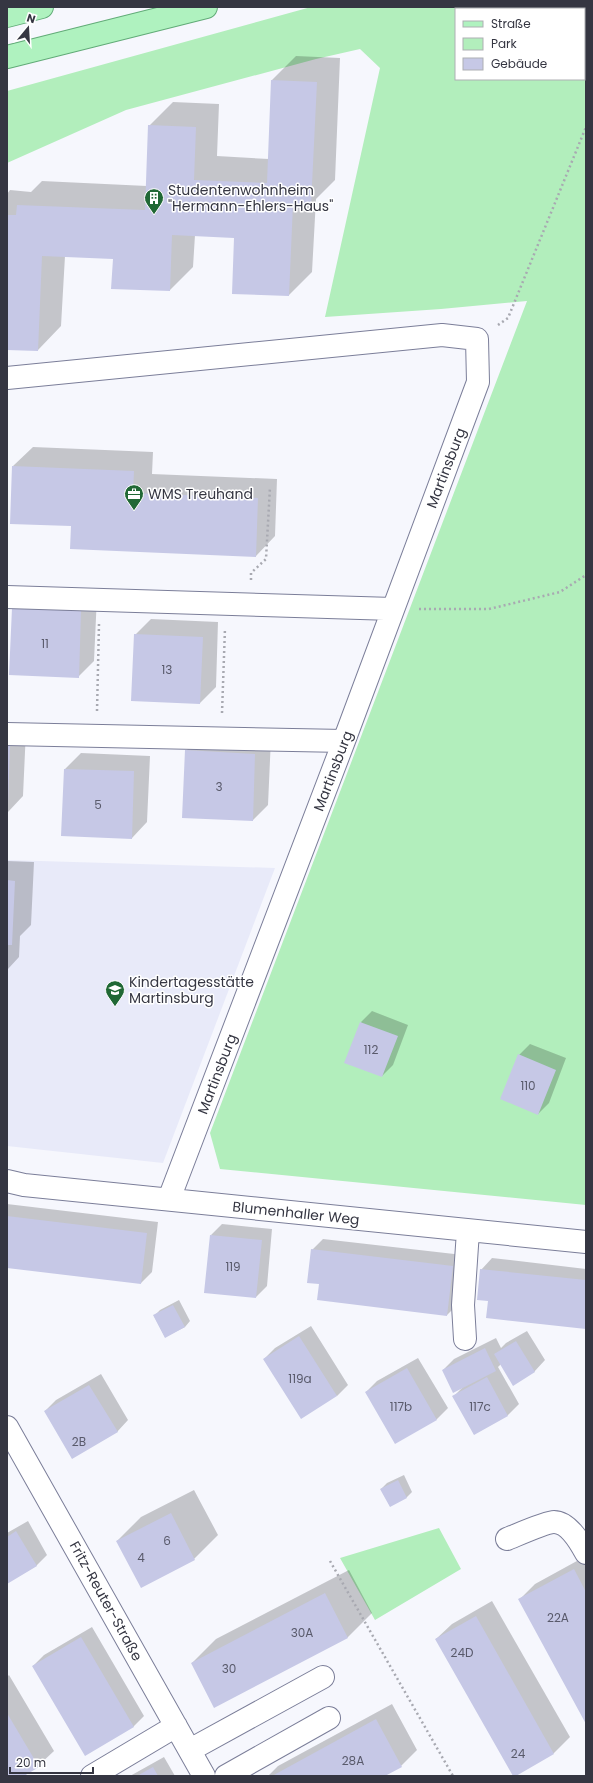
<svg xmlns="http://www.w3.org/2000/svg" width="593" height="1783" font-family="Poppins,sans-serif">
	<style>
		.built { fill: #e8eaf9 }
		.green { fill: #b2eebc; fill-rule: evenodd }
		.shadow { fill: #0003 }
		.building { fill: #c6c8e6 }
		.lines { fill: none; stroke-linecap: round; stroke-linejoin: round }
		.minor-casing { stroke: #7b7e99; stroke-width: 24 }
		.major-casing { stroke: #61ab77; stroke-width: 24 }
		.path { stroke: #a8a9b1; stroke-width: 2.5; stroke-dasharray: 2 3; stroke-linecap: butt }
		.minor { stroke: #fff; stroke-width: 22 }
		.major { stroke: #aff2bf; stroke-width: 22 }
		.labels { text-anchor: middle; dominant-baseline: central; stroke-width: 3; stroke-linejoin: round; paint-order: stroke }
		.number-label { font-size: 12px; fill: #595a6b }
		.poi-label { font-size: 14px; fill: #353642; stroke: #fff; text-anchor: start }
		.street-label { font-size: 14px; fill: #353642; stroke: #fff }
	</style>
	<rect width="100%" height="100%" fill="#f6f7fd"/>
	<path class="built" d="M7,860L275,868L163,1163L7,1146Z"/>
	<path class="green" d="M311,7H586V1205L220,1169L210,1133L527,301L441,309L325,317L380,68L360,49L316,59L126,110L7,163V91ZM456,9H584V79H456Z
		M439,1528L461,1569L375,1620L340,1558Z"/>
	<path class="shadow" d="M296,56L340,58L335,180L316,199L312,272L289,295L235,237L195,235L193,267L170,290L114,258L65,256L61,326L38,350L7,349V194L10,190L31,192L42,181L147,186L149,126L173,102L219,104L217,156L269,159L272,80Z
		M33,447L153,452L152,474L277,479L275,536L256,556L72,525L13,466Z
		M97,596L94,661L78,677L13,609Z
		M151,619L218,622L216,687L200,703L135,635Z
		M7,730H26L23,796L8,812Z
		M202,735L271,738L268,805L253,820L186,751Z
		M81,753L150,756L147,822L132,838L62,835L65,769Z
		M7,861L34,862L31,925L20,936L19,957L8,969L7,989Z
		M372,1011L408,1025L393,1065L382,1076L361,1022Z
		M530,1044L566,1058L549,1103L538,1114L519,1055Z
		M7,1204L158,1222L152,1272L141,1283L7,1267Z
		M222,1224L272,1229L267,1286L256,1297L211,1235Z
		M323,1239L463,1255L458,1304L447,1315L320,1283L312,1250Z
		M492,1258L586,1269V1328L489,1301L481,1270Z
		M179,1300L190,1321L185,1327L165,1337L154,1316L160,1310Z
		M311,1326L348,1385L337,1396L264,1359L275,1348Z
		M527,1331L545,1360L534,1372L501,1364L498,1367L519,1404L508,1415L474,1434L454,1396L462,1388L443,1370L454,1359L496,1338L501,1348L506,1343Z
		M418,1358L448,1408L437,1419L396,1442L366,1392L377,1381Z
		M101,1374L128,1420L117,1432L45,1411L56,1400Z
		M404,1475L412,1492L407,1497L390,1506L381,1489L387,1483Z
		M194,1490L218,1535L194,1559L117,1541L141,1517Z
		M28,1521L47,1555L36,1566L7,1583V1533Z
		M586,1556V1722L520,1599L535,1584Z
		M349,1570L372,1613L348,1637L215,1706L192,1663L216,1639Z
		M492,1601L570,1737L554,1753L514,1776L436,1639L452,1624Z
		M92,1627L144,1716L133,1727L33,1666L44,1655Z
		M9,1675L54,1751L38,1766L22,1776H7V1677Z
		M392,1704L417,1750L401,1766L383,1776H268L278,1766Z
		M164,1757L175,1776H130Z"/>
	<path class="building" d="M271,80L317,82L311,205L293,204L289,296L232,294L234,238L172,235L170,291L111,289L113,259L42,256L38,351L7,350V215H16L17,205L145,210L148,125L196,127L194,180L267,183Z
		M12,466L134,471L133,493L258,498L256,557L70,549L71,526L10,524Z
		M12,608L81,611L79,678L9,675Z
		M134,634L203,637L200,704L131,701Z
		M7,746H10L8,804H7Z
		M185,750L255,754L253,821L182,818Z
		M64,769L134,771L132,839L61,836Z
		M7,880L15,881L12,945H7Z
		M360,1022L398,1036L382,1077L344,1063Z
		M518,1054L556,1070L538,1115L500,1099Z
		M7,1216L147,1233L141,1284L7,1268Z
		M210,1235L262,1240L256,1298L204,1293Z
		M311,1249L453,1266L447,1316L317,1300L319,1284L307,1283Z
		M480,1269L586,1280V1329L486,1318L488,1301L477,1300Z
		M173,1305L185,1327L165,1338L153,1315Z
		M299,1336L337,1396L301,1419L263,1359Z
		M516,1341L535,1372L513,1386L494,1354Z
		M485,1348L496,1371L453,1393L442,1370Z
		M407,1368L437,1420L395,1444L365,1392Z
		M487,1377L508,1416L474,1435L452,1396Z
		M89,1385L118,1432L72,1459L44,1411Z
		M398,1480L407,1498L390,1507L380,1489Z
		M171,1513L195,1560L141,1588L116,1541Z
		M16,1531L37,1566L7,1584V1537Z
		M574,1569L586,1592V1724L518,1599Z
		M325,1593L348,1638L214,1708L191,1663Z
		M476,1616L554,1754L516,1776H513L435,1639Z
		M81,1637L134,1727L85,1756L32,1666Z
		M7,1713L39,1767L24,1776H7Z
		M376,1719L402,1767L385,1776H272Z
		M153,1767L158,1776H137Z"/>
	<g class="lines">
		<defs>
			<path id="minor" d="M7,378L442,335L477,339L478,382L344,741L169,1199
				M7,597L393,609
				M7,734L344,741
				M7,1181L24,1185L586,1242
				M465,1339L463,1305L468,1231
				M7,1427L204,1776
				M507,1539C517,1535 546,1522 554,1522C568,1522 580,1542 586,1553
				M190,1750L323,1677
				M92,1776L176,1726
				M226,1776L329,1718"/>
			<path id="major" d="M7,16L42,7
				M7,57L206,7"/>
		</defs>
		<use href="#minor" class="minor-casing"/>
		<use href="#major" class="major-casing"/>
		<path class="path" d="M498,325L508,318L586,127
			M251,580V573L266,559L270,487
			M419,609H489L560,592L586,575
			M97,711L99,624
			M222,713L225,628
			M330,1561L453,1776"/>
		<use href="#minor" class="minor"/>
		<use href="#major" class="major"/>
	</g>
	<defs>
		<symbol id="building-pin" viewBox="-11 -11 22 30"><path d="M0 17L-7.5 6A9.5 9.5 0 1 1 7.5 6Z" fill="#206835" stroke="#fff"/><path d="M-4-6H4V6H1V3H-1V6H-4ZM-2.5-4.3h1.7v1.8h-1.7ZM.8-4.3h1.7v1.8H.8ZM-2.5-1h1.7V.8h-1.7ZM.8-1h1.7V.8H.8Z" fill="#fff"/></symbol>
		<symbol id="office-pin" viewBox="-11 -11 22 30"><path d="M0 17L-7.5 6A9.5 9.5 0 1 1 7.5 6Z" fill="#206835" stroke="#fff"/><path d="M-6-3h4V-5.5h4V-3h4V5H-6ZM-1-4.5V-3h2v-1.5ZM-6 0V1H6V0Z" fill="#fff"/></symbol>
		<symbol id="school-pin" viewBox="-11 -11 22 30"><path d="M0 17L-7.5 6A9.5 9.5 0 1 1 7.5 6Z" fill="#206835" stroke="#fff"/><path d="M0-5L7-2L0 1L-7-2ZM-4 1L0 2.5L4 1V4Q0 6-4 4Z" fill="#fff"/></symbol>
	</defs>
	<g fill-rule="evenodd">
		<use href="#building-pin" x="143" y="187" width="22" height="30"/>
		<use href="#office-pin" x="123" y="483" width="22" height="30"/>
		<use href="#school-pin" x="104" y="979" width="22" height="30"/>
	</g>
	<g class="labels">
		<g class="number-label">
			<text x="45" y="643">11</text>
			<text x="167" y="669">13</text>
			<text x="219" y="786">3</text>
			<text x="98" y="804">5</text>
			<text x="371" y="1049">112</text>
			<text x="528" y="1085">110</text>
			<text x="233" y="1266">119</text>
			<text x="300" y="1378">119a</text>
			<text x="401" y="1406">117b</text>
			<text x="480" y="1406">117c</text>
			<text x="79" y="1441">2B</text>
			<text x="167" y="1540">6</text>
			<text x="141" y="1557">4</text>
			<text x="558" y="1617">22A</text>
			<text x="302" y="1632">30A</text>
			<text x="462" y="1652">24D</text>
			<text x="229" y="1668">30</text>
			<text x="518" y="1753">24</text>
			<text x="353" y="1760">28A</text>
		</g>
		<g class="poi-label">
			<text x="168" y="190">Studentenwohnheim<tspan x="168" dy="16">"Hermann-Ehlers-Haus"</tspan></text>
			<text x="148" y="494">WMS Treuhand</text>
			<text x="129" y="982">Kindertagesstätte<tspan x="129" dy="16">Martinsburg</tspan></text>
		</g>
		<g class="street-label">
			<text transform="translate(446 468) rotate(-69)">Martinsburg</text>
			<text transform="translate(333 771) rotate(-69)">Martinsburg</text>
			<text transform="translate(217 1074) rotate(-69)">Martinsburg</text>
			<text transform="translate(296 1213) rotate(6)">Blumenhaller Weg</text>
			<text transform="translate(106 1601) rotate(61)">Fritz-Reuter-Straße</text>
		</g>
	</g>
	<rect width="593" height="1783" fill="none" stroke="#353642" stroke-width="16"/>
	<rect x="455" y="8" width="130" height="72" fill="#ffffff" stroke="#aeafb3"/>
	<rect x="463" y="21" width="20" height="6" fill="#aff2bf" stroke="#aeafb3"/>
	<text x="491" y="28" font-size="12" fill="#353642">Straße</text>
	<rect x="463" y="38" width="20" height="12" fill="#b2eebc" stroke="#aeafb3"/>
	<text x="491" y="48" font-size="12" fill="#353642">Park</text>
	<rect x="463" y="58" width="20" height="12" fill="#c6c8e6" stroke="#aeafb3"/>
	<text x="491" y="68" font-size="12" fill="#353642">Gebäude</text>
	<g transform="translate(28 28) rotate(18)" stroke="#ffffff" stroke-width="3" paint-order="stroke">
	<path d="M0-3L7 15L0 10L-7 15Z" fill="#353642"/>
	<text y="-6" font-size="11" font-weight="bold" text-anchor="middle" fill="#353642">N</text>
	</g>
	<path d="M10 1767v6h83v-6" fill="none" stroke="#353642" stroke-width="2"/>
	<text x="16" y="1767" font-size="12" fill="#353642" stroke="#ffffff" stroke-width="3" paint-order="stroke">20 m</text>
</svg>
